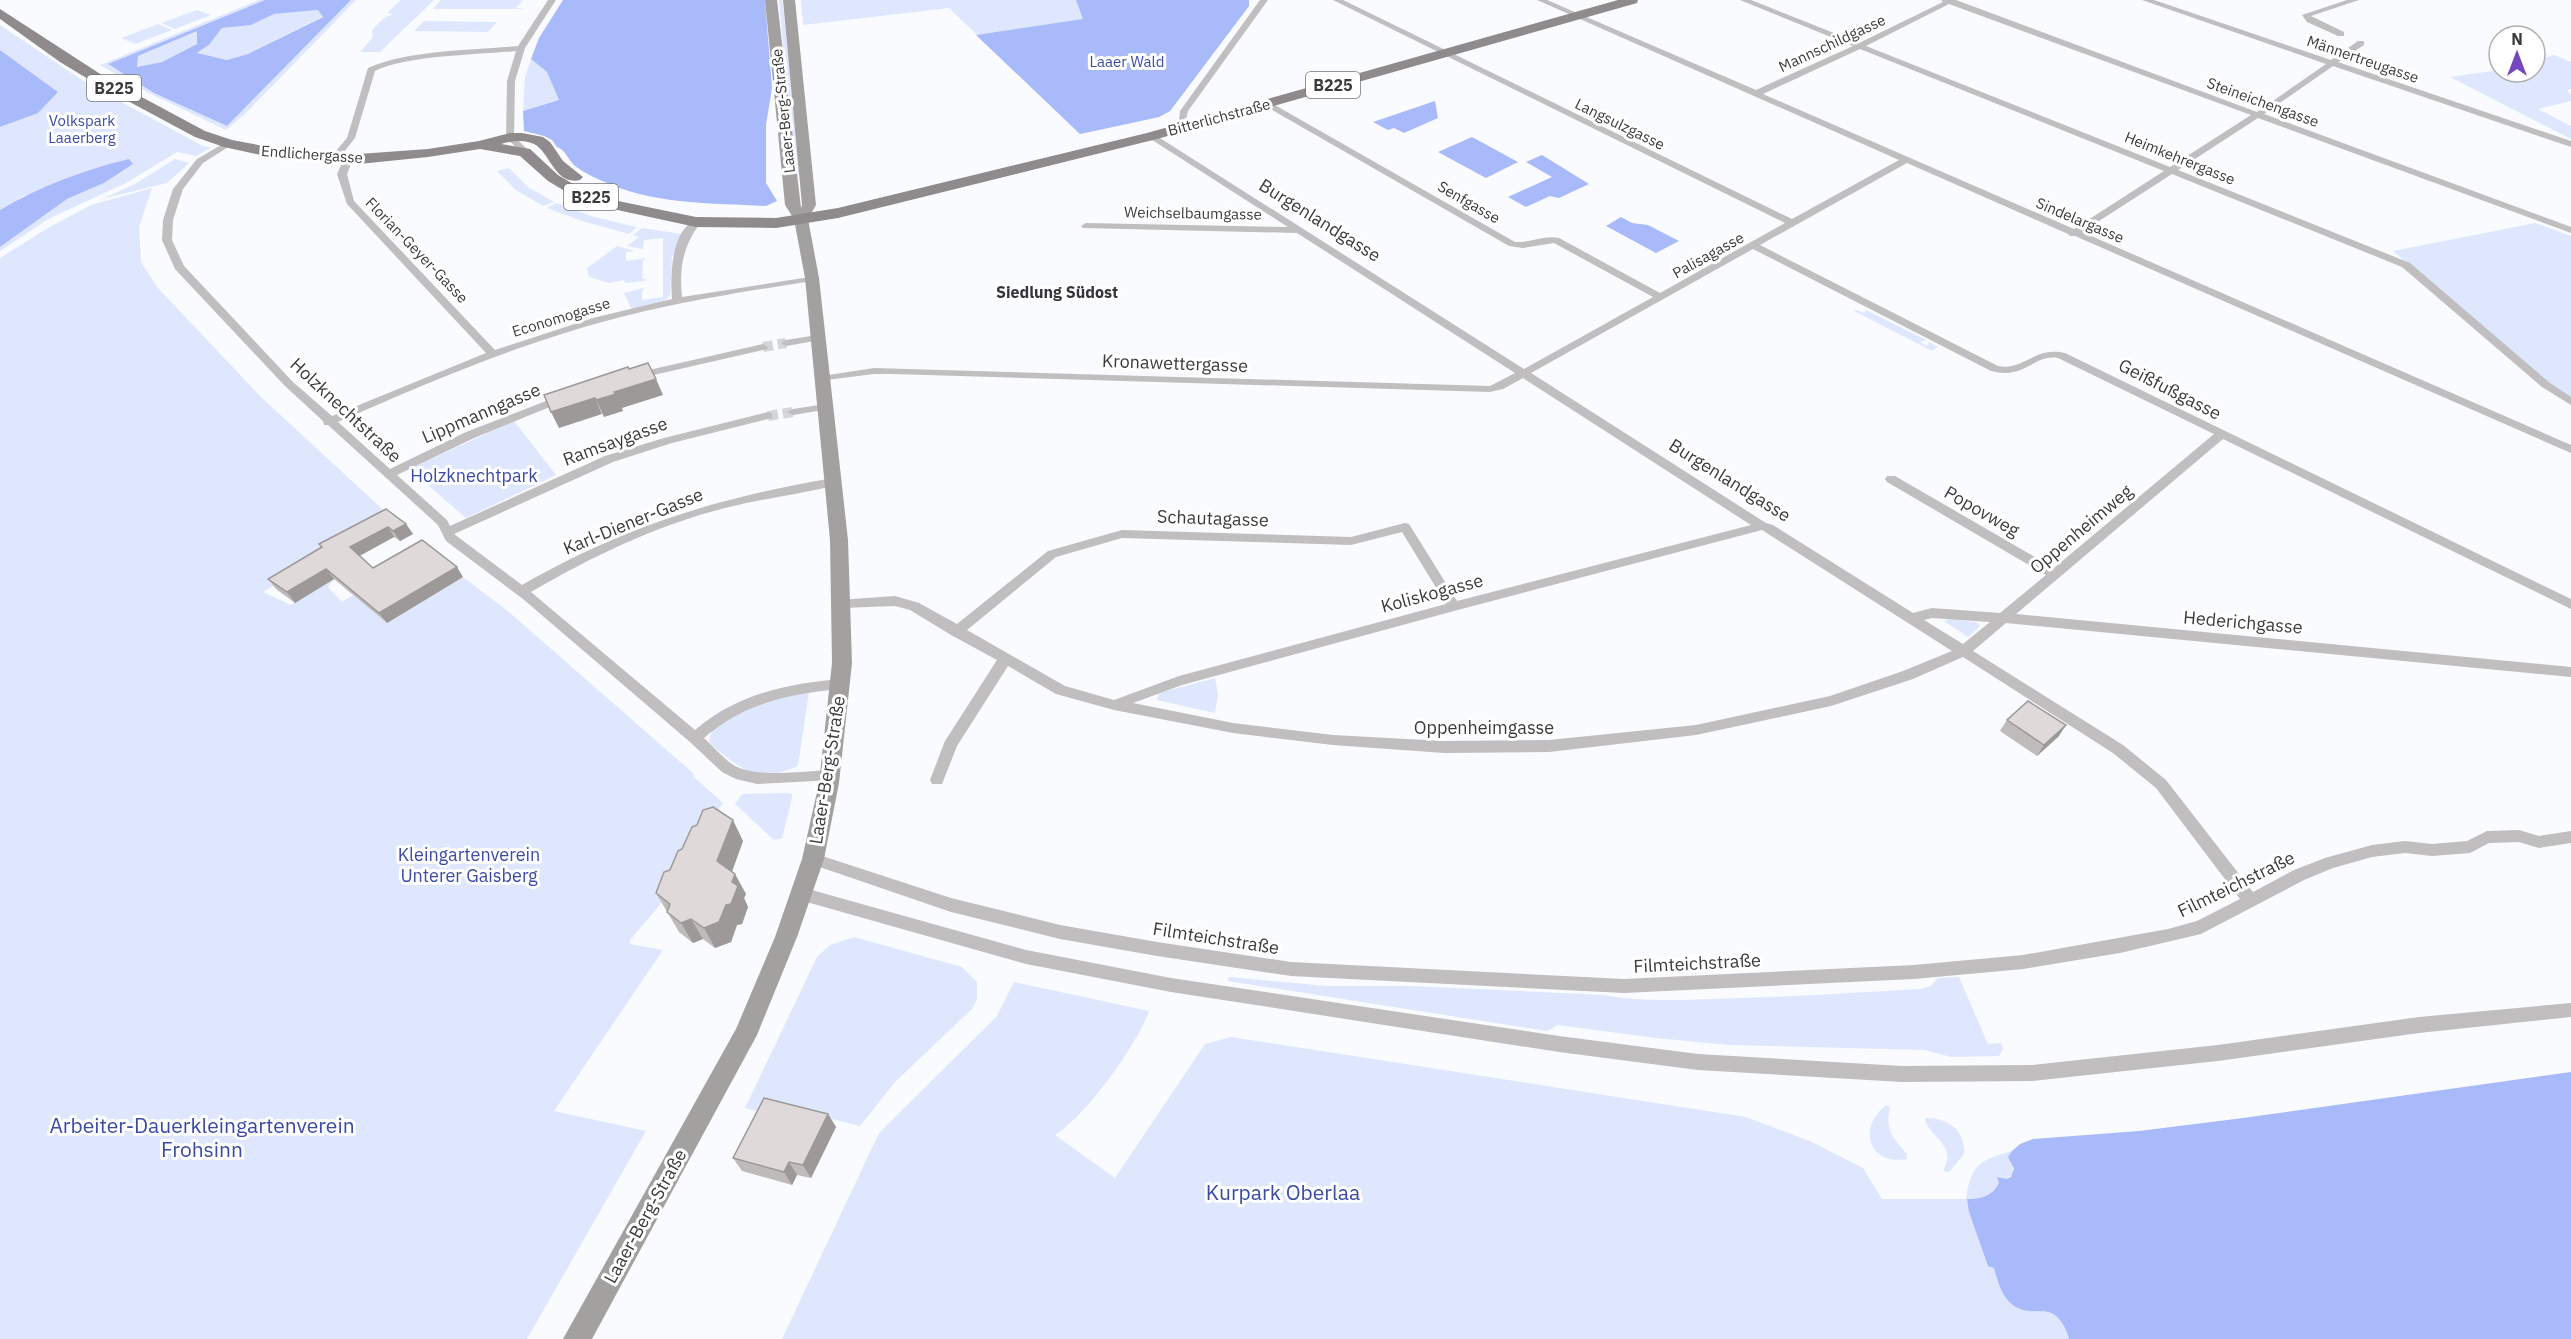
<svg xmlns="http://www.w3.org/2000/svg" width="2571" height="1339" font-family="'IBM Plex Sans',sans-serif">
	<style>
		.green { fill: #dfe7ff }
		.forest { fill: #a8bafa; fill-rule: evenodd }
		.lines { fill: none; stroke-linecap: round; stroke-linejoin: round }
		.minor-tunnel { stroke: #d3d5d8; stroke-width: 10; stroke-dasharray: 10 5; stroke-linecap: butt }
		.minor { fill: #c0bebe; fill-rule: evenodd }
		.secondary { fill: #a3a0a0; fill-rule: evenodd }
		.primary { fill: #8f8a8b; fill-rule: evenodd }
		.wall { fill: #c0bbbb }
		.shaded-wall { fill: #9c9998 }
		.building { fill: #dfdad9; stroke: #9c9998; stroke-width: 1.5 }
		.labels { text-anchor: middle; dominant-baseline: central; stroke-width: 6; stroke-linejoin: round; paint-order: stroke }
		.far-street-label { font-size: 15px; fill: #3b3b3d; stroke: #fff }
		.far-park-label { font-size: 15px; fill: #3b4ba5; stroke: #fff }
		.shield { fill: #fff; stroke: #767677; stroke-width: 1.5 }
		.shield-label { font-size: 16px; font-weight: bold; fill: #3b3b3d }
		.far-neighbourhood-label { font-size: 16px; font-weight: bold; fill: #343538; stroke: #fff }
		.street-label { font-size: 18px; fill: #3b3b3d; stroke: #fff }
		.park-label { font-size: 18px; fill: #3b4ba5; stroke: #fff }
		.near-park-label { font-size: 21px; fill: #3b4ba5; stroke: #fff }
	</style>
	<rect width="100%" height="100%" fill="#f9fbff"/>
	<path class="green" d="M259,0H265L108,64L154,93L227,126L351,0H356L246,113L226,130L147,92L100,65Z
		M401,0H434L380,52H360L373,37L372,30L384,18L393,14L387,13Z
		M441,0H523L516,8L527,9H433Z
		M779,0H782L784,15L800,173L798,174L791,135Z
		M801,0H1249V6L1170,111L1159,117L1080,134L949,8L803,25Z
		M197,10L211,15L175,29L161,23Z
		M318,10L323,16L248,54L227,60L197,54L209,45L222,28L251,25L274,14Z
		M424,21L497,22L488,32L414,31Z
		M158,24L172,30L135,44L121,38Z
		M0,25L88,84L201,145L211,148L196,156L177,152L126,183L50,218L0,251V247L67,199L104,183L133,164L23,196L0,210V127L38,112L58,92L0,50Z
		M197,31V44L162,62L137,67L138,56Z
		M2555,55L2571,62V89L2567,90L2571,95V101L2538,109L2571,126V139L2450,77L2499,70V72H2535V60Z
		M531,59L547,72L560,100L523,111L525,77Z
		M175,159L189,163L167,183L102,199L135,184Z
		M509,168L528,187L554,202L543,206L516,190L497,171Z
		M152,188L139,227L141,262L157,287L261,397L393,519L321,557L263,592L291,605L334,579L328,587L342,602L353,595L387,623L463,577L509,612L693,773L694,777L723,803L659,906L630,940V944L663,950L554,1111L646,1131L527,1339H0V258L48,228L91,205Z
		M556,203L594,217L637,227L629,234L582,221L547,208Z
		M2535,223L2571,236V398L2550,385L2393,251Z
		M642,228L682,234L672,257L670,296L664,301L632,310L624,293L644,288L642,292V300L663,297V238L644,240L643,249L627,246L639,237L633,235Z
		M617,246L635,251L626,252V261L646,258L643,261L642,278L645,279V281L625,283L624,280L609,283L589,277L587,268Z
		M1857,310L1864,313L1866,310L1926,340L1920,342L1927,346L1929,342L1938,347L1932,351L1854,311Z
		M514,421L556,475L466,518L409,469Z
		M1949,619L1976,622L1980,626L1968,637L1944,621Z
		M1215,678L1218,694L1215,713L1157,700L1159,693Z
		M809,692L798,766C758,784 738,769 709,742L712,729L718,723L764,700Z
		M788,793L792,794V798L782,838L774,840L735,804L742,794Z
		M854,937L962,967L977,982V999L972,1009L895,1082L860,1126L766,1102L761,1112L745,1108L817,957L830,945Z
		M1229,977L1326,986H1411L1604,995C1640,1002 1678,1000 1714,999C1783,997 1852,993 1921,989L1931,986L1938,978L1959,977L1988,1044L2001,1043L2003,1049L1999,1056L1951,1057L1925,1050L1729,1045L1656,1038L1558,1025L1547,1031L1228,981Z
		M1014,982L1149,1011C1137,1045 1086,1116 1055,1135L1115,1178L1205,1044L1231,1037L1746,1117L1812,1142L1863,1168L1882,1199H1966C1971,1164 1980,1160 2012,1151L2009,1157L2014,1174L1999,1183L1991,1193L2571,1339H782L879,1133L997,1016Z
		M1886,1105L1890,1107C1885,1130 1892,1137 1907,1154V1159C1870,1166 1856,1129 1886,1105Z
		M1925,1118C1948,1117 1966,1131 1964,1154L1950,1171L1946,1172L1944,1170C1944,1167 1946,1164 1947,1161C1951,1143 1927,1134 1925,1118Z"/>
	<path class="forest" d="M265,0H351L227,126L154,93L108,64ZM318,10L323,17L248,54L227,60L197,53L209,45L222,28L251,25L274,14ZM197,31V44L162,62L137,67L138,56Z
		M563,0H765L772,88L766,125V183L777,201L766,206C714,203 661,205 612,185C599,180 586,174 575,166C568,160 565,149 557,147L552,140L544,136L524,131L523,111L559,100L547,72L531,59L539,38Z
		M1076,0H1249V6L1170,111L1159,117L1080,134L976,35L1083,19Z
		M0,50L58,92L38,113L0,127Z
		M1435,101L1438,118L1404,133L1394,128L1388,130L1373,122Z
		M1472,137L1518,162L1486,178L1438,152Z
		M1542,155L1589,184L1559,198L1550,196L1526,207L1508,197L1552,177L1526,162Z
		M129,159L133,164L104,183L67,199L0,247V210C40,186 84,170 129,159Z
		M1621,217L1632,223L1648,225L1679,241L1656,253L1606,226Z
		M2571,1072V1339H2069C2068,1333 2066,1331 2064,1326C2050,1302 2038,1317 2018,1308C2003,1301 1998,1283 1994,1268L1988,1266L1969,1212L1967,1199C1981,1199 1991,1197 1999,1183L1997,1177L2006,1179L2011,1177L2014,1169L2008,1157L2012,1151L2020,1144L2033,1139L2139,1131L2243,1118Z"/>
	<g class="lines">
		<path class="minor-tunnel" d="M763,347L786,343
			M768,416L793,412"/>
		<path class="minor" d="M548,0H556L525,48L515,81L514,136L528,150V154H522L506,137L507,81L516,51C477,55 408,55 375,71L355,138L337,161H331L329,159L347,138L368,68C407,50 475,50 518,46Z
			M1260,0H1268L1188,111L1184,129H1178L1180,111Z
			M1333,0H1343L1792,219L1899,160L1537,0H1547L1756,90L1853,46L1740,0H1751L1859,43L1943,2L1941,0H1956L2257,112L2326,64L2142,0H2154L2331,60L2358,41H2364V45L2338,62L2571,141V147L2333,66L2264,114L2571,227V233L2258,118L2178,170L2410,263L2550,383L2571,397V405L2542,387L2402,267L2172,174L2082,232L2571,445V453L2075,236H2070L2068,234L1907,163L1760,245L1998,366C2024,371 2034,346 2065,353L2571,599V609L2223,439L2016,614L2571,667V677L2006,623L1973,651L2123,745L2166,780L2253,892L2294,870L2325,858L2372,845L2405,841L2432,844L2467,841L2487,831L2519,830L2539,836L2571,831V843L2539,848L2519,842L2489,843L2470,853L2432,856L2405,853L2372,857L2333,868L2304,880L2201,934L2120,953L2023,969L1914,979L1624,993L1291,976L1157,956L1060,939L951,912L808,863L805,859L808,855L813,853L951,898L1060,925L1157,942L1291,962L1624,979L1914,965L2023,955L2168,929L2197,921L2240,899L2156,788L2113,753L1963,657L1913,679L1831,706L1696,735L1549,752L1444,753L1333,745L1233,733L1114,710L1056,694L1008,666L957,746L942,784H932L930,780L945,741L997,660L951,635L910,610L895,606L842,608L836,603L837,600L895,596L919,603L957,624L1048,551L1122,530L1351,537L1405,523L1409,524L1457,601L1751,525L1523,378L1503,389L1490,392L893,374H874L818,381V377L822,376L874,368L1490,386L1515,373L1297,233L1083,228L1081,226L1086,223L1288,227L1149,138L1148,136L1152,133L1524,369L1653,297L1554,243L1523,248L1509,246L1265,106V102L1268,101L1515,242C1530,243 1544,235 1559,238L1660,293L1785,223ZM1949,4L2251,115L2170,167L1866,46ZM1860,49L2164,171L2074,229L1763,94ZM1753,249L1991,371C2026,380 2033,354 2058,358L2214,434L2054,568L1895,476H1887L1885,479L1887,482L2046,575L2000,613L1932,608L1913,613L1773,525L1766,523L1531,373ZM1762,530L1952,651L1903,671L1830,696L1696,725L1549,740L1444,741L1333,735L1233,723L1133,703L1182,685L1454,611ZM1402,532L1446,604L1179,676L1114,700L1065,686L967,630L1056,557L1122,538L1351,545ZM1932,618L1990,622L1963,644L1924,620Z
			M2347,0H2359L2311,16L2344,32V36H2338L2307,22L2302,15Z
			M226,142L233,144L203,163L183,189L173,220L172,240L184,266L293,382L332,416L486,353L347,204L337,174L345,157L353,159L347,174L354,201L495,350L593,318L672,299C670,275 671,231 696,219L701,222C683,246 679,267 682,297L816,276V280L812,281C741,292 671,303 602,322C511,347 424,384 338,422L390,469L466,432L559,396H567V400L474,438L397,475L447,520L450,526L605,456L664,438L768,412L772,414V418L672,443L613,462L454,534L522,585C625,526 717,498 833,478L837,479L839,482L837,485C802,494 765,498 729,507C659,524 593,556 531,592L695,730C737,694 786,684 840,679L845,680L847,684L845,688L840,689C789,694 744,703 704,738C713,746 722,757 732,764C754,779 803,771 829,770L834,772L836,776L834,780L757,784L736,779L722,772L690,742L523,599L446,541L438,525L328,425H324L323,421L285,386L175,269L162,240L163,220L173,189L197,159Z
			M817,335L821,336V340L786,346L781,343L786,340Z
			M763,344L768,347L767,349L636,379L631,376L636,373Z
			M825,404L831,407L829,409L793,415L787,412L793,409Z
			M801,887L1026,950L1171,978L1559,1036L1698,1054L1902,1066L2032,1065L2218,1045L2419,1017L2571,1003V1017L2419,1033L2218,1061L2032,1081L1902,1082L1698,1070L1559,1052L1171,992L1026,964L796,899L793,894L796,889Z"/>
		<path class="secondary" d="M765,0H777L801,208L802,205L783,0H795L816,205L808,219L819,278L848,540L852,663L839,783L824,859L797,937L757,1035L592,1339H563L736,1029L775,937L802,859L819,783L832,663L830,540L805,278L794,219L785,205Z"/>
		<path class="primary" d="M1618,0H1638L1637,3L1157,139L838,218L776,228L696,227L608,208L563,190L548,181L520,156L480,149L428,157L359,164L284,160L224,147L195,137L98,85L60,62L0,19V9L108,79L205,131L232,140L284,150L359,154L428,149L479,141L510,133H522L543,137L550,142L563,161L583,177L580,180C555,186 550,152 534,144C524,139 511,141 501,144L530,149L558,175L573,184L618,201L696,217L776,218L838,208L1147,133Z"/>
	</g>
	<path class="wall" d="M386,509L406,524L413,534L400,541L394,537L360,556L373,568L463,577L387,623L334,579L295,603L276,589L268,579L321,547L319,544Z
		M2007,720L2059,736L2037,756L2000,731Z
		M743,841L732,872L746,894L744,898L748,907L742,924L737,925L731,942L715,948L703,939L693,943L679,932L656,893L682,849Z
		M828,1114L836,1127L811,1178L797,1175L792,1185L742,1171L733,1158Z"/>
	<path class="shaded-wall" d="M656,379L663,395L622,408L623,411L604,417L596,400L614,392Z
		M595,398L602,414L559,428L551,412Z
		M406,524L413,534L400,541L393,531Z
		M388,527L394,537L357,557L350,547Z
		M457,567L463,577L387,623L379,613Z
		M326,569L334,579L295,603L287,592Z
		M2066,725L2059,736L2037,756L2044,745Z
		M733,820L743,841L728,882L717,861Z
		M735,874L746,894L744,898L748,907L742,924L737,925L731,942L715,948L704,928L732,882Z
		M691,919L703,939L693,943L681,923Z
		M828,1114L836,1127L811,1178L803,1165Z
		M789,1162L797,1175L792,1185L784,1172Z"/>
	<path class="building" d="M648,363L656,379L614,392L616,394L596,400L595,398L551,412L544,395L628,367L629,369Z
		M386,509L406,524L393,531L388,527L350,547L373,568L422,540L457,567L379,613L326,569L287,592L268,579L322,547L319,544Z
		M2028,701L2066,725L2044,745L2007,720Z
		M713,807L733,820L717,861L735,874L732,882L738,886L731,904L726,905L719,922L704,928L691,919L681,923L667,912L670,904L656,893L664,872L670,870L678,851L682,849L692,827L697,825L703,810Z
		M764,1098L828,1114L803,1165L789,1162L784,1172L733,1158Z"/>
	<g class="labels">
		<g class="far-street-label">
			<text transform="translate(1832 43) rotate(-25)">Mannschildgasse</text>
			<text transform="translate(2363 59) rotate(19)">Männertreugasse</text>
			<text transform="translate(2263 102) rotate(20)">Steineichengasse</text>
			<text transform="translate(783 111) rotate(-96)">Laaer-Berg-Straße</text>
			<text transform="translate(1219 117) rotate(-15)">Bitterlichstraße</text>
			<text transform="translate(1620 124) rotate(26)">Langsulzgasse</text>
			<text transform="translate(312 154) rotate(4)">Endlichergasse</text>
			<text transform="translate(2180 158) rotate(22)">Heimkehrergasse</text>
			<text transform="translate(1469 202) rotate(30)">Senfgasse</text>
			<text transform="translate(1193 213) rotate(1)">Weichselbaumgasse</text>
			<text transform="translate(2080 220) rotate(23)">Sindelargasse</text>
			<text transform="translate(417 250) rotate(46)">Florian-Geyer-Gasse</text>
			<text transform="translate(1708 255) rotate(-29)">Palisagasse</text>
			<text transform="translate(561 317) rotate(-17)">Economogasse</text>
		</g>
		<g class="far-park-label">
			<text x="1127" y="61">Laaer Wald</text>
			<text x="82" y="120">Volkspark<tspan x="82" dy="17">Laaerberg</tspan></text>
		</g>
		<g class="shield">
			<rect x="1306" y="72" width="54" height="26" rx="4.5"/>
			<rect x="87" y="75" width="54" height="26" rx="4.5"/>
			<rect x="564" y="184" width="54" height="26" rx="4.5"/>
		</g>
		<g class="shield-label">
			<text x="1333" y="85">B225</text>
			<text x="114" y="88">B225</text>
			<text x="591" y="197">B225</text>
		</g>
		<g class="far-neighbourhood-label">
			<text x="1057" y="292">Siedlung Südost</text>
		</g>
		<g class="street-label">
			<text transform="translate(1320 220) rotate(32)">Burgenlandgasse</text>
			<text transform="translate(1175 363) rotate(2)">Kronawettergasse</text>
			<text transform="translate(2170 389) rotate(27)">Geißfußgasse</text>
			<text transform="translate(346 410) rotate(43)">Holzknechtstraße</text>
			<text transform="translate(481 413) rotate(-23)">Lippmanngasse</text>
			<text transform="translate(615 441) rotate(-20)">Ramsaygasse</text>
			<text transform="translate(1730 480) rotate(32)">Burgenlandgasse</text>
			<text transform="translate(1982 511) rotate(30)">Popovweg</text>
			<text transform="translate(1213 518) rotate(2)">Schautagasse</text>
			<text transform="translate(633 521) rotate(-22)">Karl-Diener-Gasse</text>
			<text transform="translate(2081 529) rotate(-40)">Oppenheimweg</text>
			<text transform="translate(1432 593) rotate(-15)">Koliskogasse</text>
			<text transform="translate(2243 622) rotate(5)">Hederichgasse</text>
			<text x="1484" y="727">Oppenheimgasse</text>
			<text transform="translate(827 770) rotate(-81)">Laaer-Berg-Straße</text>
			<text transform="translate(2236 884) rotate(-26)">Filmteichstraße</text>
			<text transform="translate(1216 938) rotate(9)">Filmteichstraße</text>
			<text transform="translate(1697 963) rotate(-3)">Filmteichstraße</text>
			<text transform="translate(645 1216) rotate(-61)">Laaer-Berg-Straße</text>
		</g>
		<g class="park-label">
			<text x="474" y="475">Holzknechtpark</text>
			<text x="469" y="854">Kleingartenverein<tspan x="469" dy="21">Unterer Gaisberg</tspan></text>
		</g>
		<g class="near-park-label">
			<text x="202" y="1125">Arbeiter-Dauerkleingartenverein<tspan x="202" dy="24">Frohsinn</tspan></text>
			<text x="1283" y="1192">Kurpark Oberlaa</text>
		</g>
	</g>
	<g transform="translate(2517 54)"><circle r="28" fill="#ffffff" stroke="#b1b1b1" stroke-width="1.5"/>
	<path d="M0-4.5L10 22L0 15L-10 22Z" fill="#7447bf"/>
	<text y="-9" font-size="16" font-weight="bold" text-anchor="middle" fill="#3b3b3d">N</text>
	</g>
</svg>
